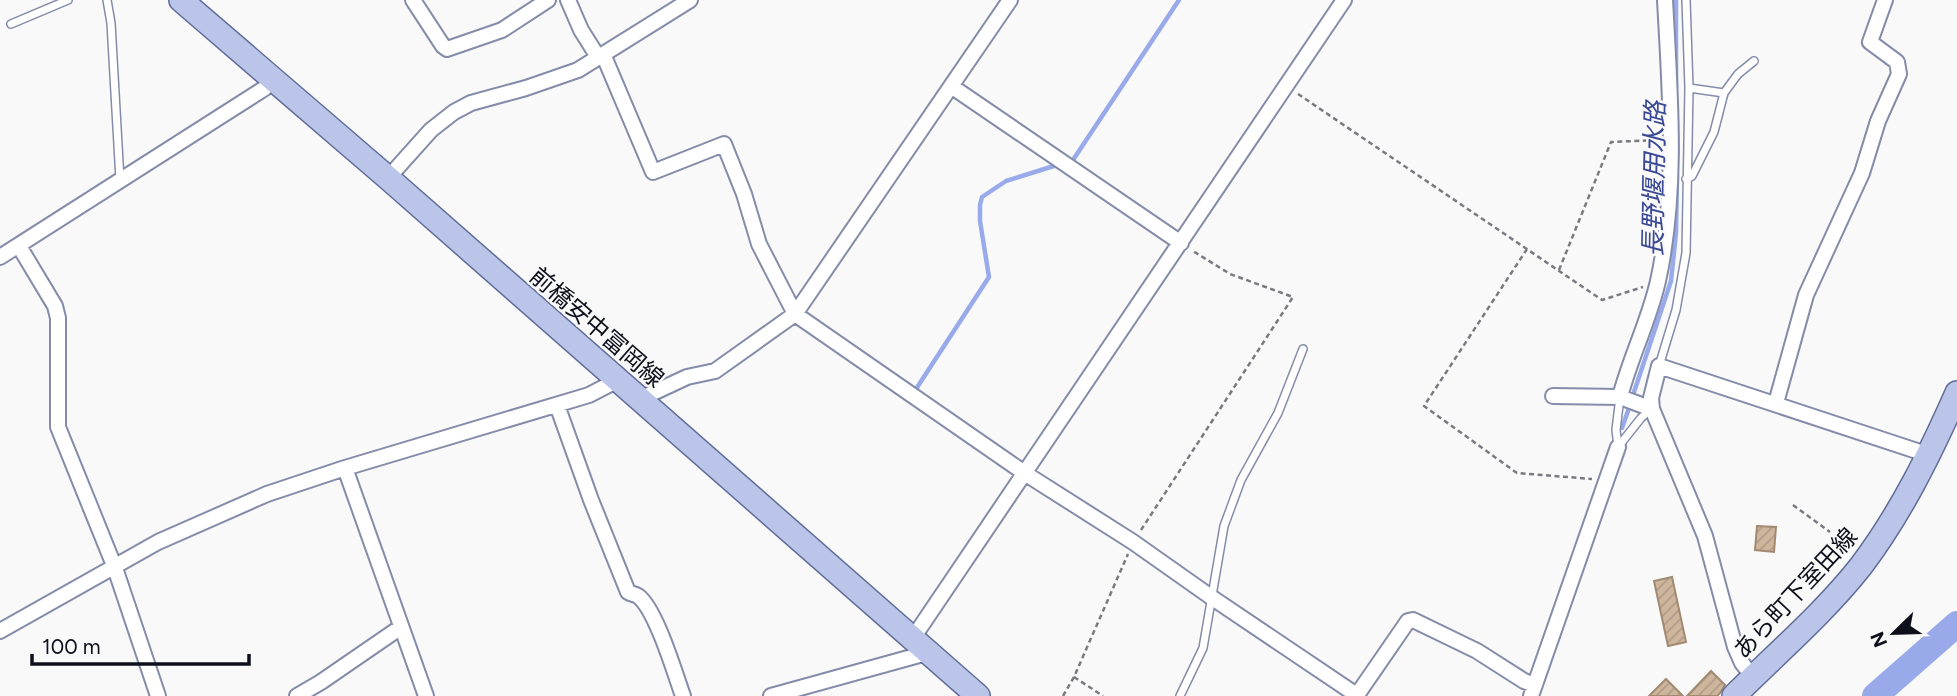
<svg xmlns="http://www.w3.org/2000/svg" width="1957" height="696" font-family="Figtree,'Noto Sans JP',sans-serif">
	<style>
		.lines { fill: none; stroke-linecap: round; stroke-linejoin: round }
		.stream { stroke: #98aaea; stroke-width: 4.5 }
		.river { stroke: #98aaea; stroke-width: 26 }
		.building { fill: url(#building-hatch); stroke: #a18a72; stroke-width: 2 }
		.service-casing { stroke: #848ca9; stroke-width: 10 }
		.minor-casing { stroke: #848ca9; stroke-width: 18 }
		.primary-casing { stroke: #606c98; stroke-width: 26 }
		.path { stroke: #7a7b81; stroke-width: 2.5; stroke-dasharray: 5 3.5; stroke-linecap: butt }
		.service { stroke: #fff; stroke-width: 7 }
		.minor { stroke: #fff; stroke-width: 14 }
		.primary { stroke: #bbc5ea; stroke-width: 23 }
		.labels { text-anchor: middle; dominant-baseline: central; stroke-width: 5; stroke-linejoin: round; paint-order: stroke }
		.street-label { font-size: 24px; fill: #0d101b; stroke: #f9f9f9 }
		.water-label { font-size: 26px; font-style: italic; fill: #3a4995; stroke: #f9f9f9 }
	</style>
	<defs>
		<pattern id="building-hatch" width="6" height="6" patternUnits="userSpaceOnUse" patternTransform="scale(1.75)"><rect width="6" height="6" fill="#ceb69d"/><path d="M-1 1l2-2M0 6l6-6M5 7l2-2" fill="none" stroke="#b09b87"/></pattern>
	</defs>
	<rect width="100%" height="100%" fill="#f9f9f9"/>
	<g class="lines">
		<path class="stream" d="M1676,0V89
			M1073,160L1179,0
			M916,389L989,277L980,221V205L982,197L1006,181L1057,165
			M1633,395L1671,281L1676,233L1677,175
			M1622,428L1629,408"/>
		<path class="river" d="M1875,696L1957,624"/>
	</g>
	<path class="building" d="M1757,526L1776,527L1774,552L1755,550Z
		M1672,577L1686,642L1668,646L1654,581Z
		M1711,671L1725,685L1720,693L1717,696H1687Z
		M1666,679L1683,696H1649Z"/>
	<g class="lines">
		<defs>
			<path id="service" d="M107,0L111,23L120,180
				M11,24L68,0
				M1689,88L1724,93
				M1686,179L1692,176L1714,132L1724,93L1738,74L1754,61
				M1659,366L1676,310L1686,253L1689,88L1686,0
				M1618,446L1616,430L1620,397
				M1618,447L1641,418L1651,409
				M1180,696L1203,648L1224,526L1241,480L1278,413L1303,349"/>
			<path id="minor" d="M413,0L443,46L447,49L502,30L548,0
				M568,0L581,30L598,57
				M603,54L653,172L724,144L744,194L759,244L795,314L1026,474L1133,542L1211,597L1358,696
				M951,86L1181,243
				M388,178L431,130L454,112L471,103L526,88L578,70L690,0
				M19,246L55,306L58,318V427L115,568L158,696
				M0,257L265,88L272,80
				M1553,396L1620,397L1652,409
				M1620,397C1630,358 1649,321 1658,281C1678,190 1670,93 1665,0
				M640,399L687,377L715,371L795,314L1010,0
				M1776,403L1806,295L1862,173L1878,121L1899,74L1897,62L1870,42L1885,0
				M557,405L591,500L628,592C631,594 635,594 638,596C656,609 675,674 683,696
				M345,468L426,696
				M0,631L158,542L267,494L345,468L589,395L618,380
				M913,638L1344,0
				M1753,677L1742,663L1735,647L1705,536L1652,409L1651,398L1659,366L1929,455
				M1357,695L1408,621L1413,620L1477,651L1524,681L1535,685
				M297,696L321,682L401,627
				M771,696L930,652
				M1531,696L1618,447"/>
			<path id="primary" d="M181,0L388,178L978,696
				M1734,696C1777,653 1824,613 1861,566C1901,513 1930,454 1957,393"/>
		</defs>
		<use href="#service" class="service-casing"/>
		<use href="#minor" class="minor-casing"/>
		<use href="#primary" class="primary-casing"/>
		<path class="path" d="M1298,94L1602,300L1643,287
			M1527,249L1424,406L1517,473L1592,479
			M1559,270L1611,142L1658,140
			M1793,505L1830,532
			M1141,530L1293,297L1230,274L1193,251
			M1074,677L1103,696
			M1063,696L1074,677L1128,554"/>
		<use href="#service" class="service"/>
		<use href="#minor" class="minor"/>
		<use href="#primary" class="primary"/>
	</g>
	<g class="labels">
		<g class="street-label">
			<text transform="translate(597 327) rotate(41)">前橋安中富岡線</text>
			<text transform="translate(1795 593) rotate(-47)">あら町下室田線</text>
		</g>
		<g class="water-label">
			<text transform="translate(1654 179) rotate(-89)">長野堰用水路</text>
		</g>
	</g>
	<g transform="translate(1894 633) rotate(247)" stroke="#f9f9f9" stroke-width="5" paint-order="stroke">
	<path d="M0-5L12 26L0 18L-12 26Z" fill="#0d101b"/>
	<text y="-10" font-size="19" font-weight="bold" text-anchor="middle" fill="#0d101b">N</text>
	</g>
	<path d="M32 654v10h217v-10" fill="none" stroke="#0d101b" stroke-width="3.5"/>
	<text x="42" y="654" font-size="21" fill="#0d101b" stroke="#f9f9f9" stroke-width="5" paint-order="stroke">100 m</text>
</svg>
